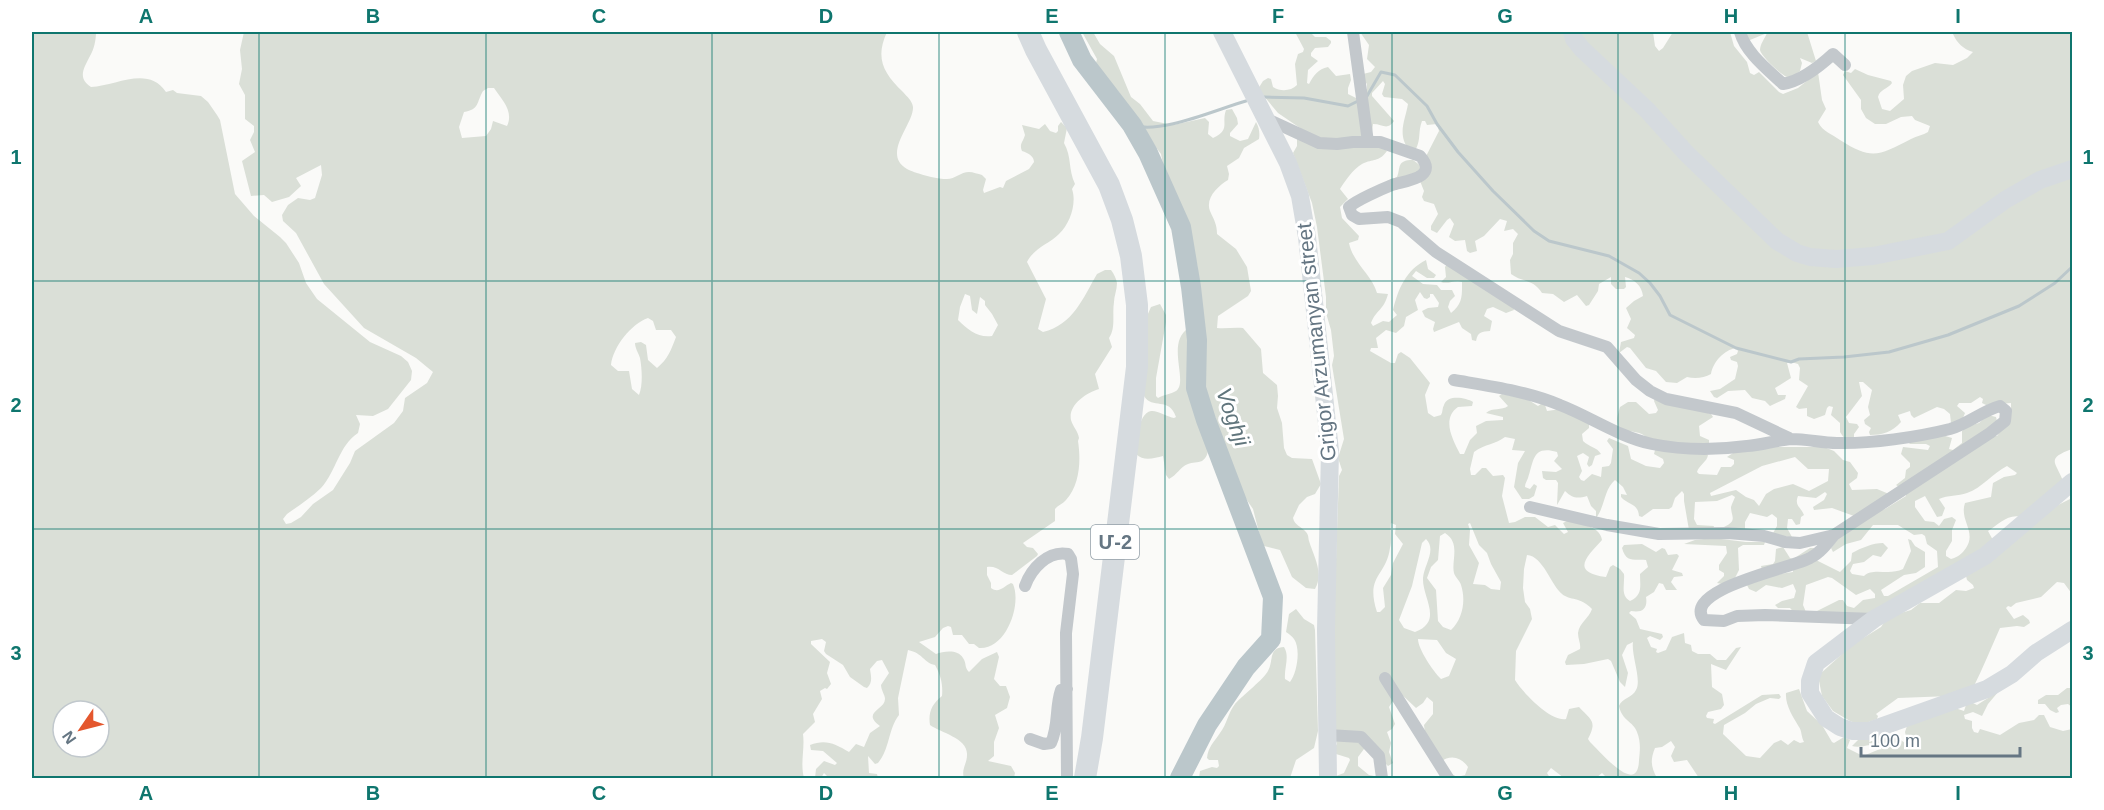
<svg xmlns="http://www.w3.org/2000/svg" width="2104" height="810" font-family="Helvetica,'Noto Sans Armenian',sans-serif">
	<style>
		.green { fill: #dadfd7; fill-rule: evenodd }
		.lines { fill: none; stroke-linecap: round; stroke-linejoin: round }
		.stream { stroke: #bbc7cb; stroke-width: 3 }
		.river { stroke: #bbc7cb; stroke-width: 20 }
		.street { stroke: #c3c8cc; stroke-width: 12 }
		.secondary { stroke: #d6dbdf; stroke-width: 18 }
		.highway { stroke: #d6dbdf; stroke-width: 22 }
		.grid { fill: none; stroke: #0f766e; stroke-width: 1.5; stroke-opacity: 0.55 }
		.labels { text-anchor: middle; dominant-baseline: central; stroke-width: 6; stroke-linejoin: round; paint-order: stroke }
		.shield { fill: #fff; stroke: #939fa8; stroke-width: 1.5 }
		.shield-label { font-size: 20px; font-weight: bold; fill: #657683 }
		.street-label { font-size: 21px; fill: #657683; stroke: #fff }
		.water-label { font-size: 22px; font-style: italic; fill: #60757c; stroke: #fff }
		.neatline { fill: none; stroke: #0f766e; stroke-width: 2 }
		.grid-label { font-size: 20px; text-anchor: middle; font-weight: bold; fill: #0f766e }
	</style>
	<rect width="100%" height="100%" fill="#fafaf8"/>
	<path class="green" d="M32,32H96C96,40 94,49 90,56C84,68 77,78 91,87C116,86 148,65 166,92L173,90L177,93L201,96L208,102L217,115L220,120L235,194L254,216L280,237L286,243L299,263L306,283L317,299L370,342L401,356L408,362L412,371L411,380L388,409L373,416L356,415L360,424L358,433C339,445 336,472 321,488C311,498 298,506 287,514L283,519L286,524L291,523L301,517L313,504L333,490L350,463L355,451L394,423L403,411L405,398L427,383L433,372L416,358L364,328L324,284L296,233L283,221L282,215L288,205L298,198L310,200L315,198L322,175L321,165L296,178L301,186L289,197L272,202L264,195L251,196L242,161L255,152L250,140L254,132V126L245,119V95L239,84L242,69L240,50L244,32H887C875,58 883,73 903,92C907,97 912,100 913,107C914,124 881,154 907,169C914,173 940,180 947,179C955,179 961,172 969,172C973,172 978,174 982,175L986,179L983,190L984,193L1000,187L1003,188L1006,181L1029,169L1034,162C1034,156 1028,153 1022,151C1019,144 1023,142 1025,135L1022,125L1039,129L1045,124L1050,131L1056,133L1058,131V126L1061,122L1067,128L1064,143C1072,157 1068,169 1075,184L1072,189C1077,203 1070,224 1059,234C1049,244 1034,248 1027,262L1046,299L1038,329L1043,332C1073,325 1083,298 1097,274L1105,270H1111C1114,274 1116,278 1117,283C1117,290 1114,296 1114,302C1112,314 1116,328 1109,338L1112,347L1095,374L1099,389C1086,393 1068,405 1071,420C1073,427 1078,431 1079,438L1078,441C1081,460 1080,485 1066,500C1063,504 1058,505 1055,509V521L1023,543L1027,547L1033,548L1038,554L1037,556L1012,575C1003,575 998,565 987,567V575L991,583V588C999,594 1004,586 1011,583L1013,584C1022,605 1006,650 979,648L974,644H969L962,635H953L951,627L948,626L943,628L935,637L919,642L936,654C944,651 958,649 963,658C967,664 964,667 969,672L982,659L997,652L999,657L994,679L1000,686H1006L1010,697L1007,708L995,715L999,728L994,742V756L988,761L1011,766L1015,773L1014,778H964C961,769 967,764 967,755C968,738 941,733 930,725C928,712 932,704 942,696C943,684 941,676 935,665C924,663 923,653 908,650L898,698L899,715C888,729 890,749 878,763L875,764L868,756L869,773L877,774L878,778H829L824,773L821,778H815L816,769L824,761L835,765L837,763L823,751L811,750L810,745C826,739 835,744 849,752L856,744L864,747L870,733L880,726C861,712 885,710 885,699C885,695 881,690 881,685L889,673L882,660L877,661L870,669C871,676 873,683 867,688L864,687L850,677L843,665L826,654L824,651L826,642L822,639L811,641V644L830,662L827,673L831,684L827,689L825,688L820,691L822,699L813,714L815,722L803,734C805,749 800,763 804,778H32ZM488,88H494C502,100 514,111 507,126L493,121L491,129L486,136L462,138L459,127L464,112C480,109 476,103 483,91ZM965,294L970,296L972,310L977,314L980,297L985,301V305L992,314L998,325L992,336C978,338 968,330 958,320L960,307ZM648,318L653,321L656,330H671L676,337C671,350 668,359 657,368L648,360L646,345L641,342L635,343C635,348 638,352 640,358C642,369 643,385 639,395L632,389L629,371H618L611,365C613,347 631,324 648,318ZM63,711H99V747H63Z
		M1082,32H1093L1100,44L1114,56L1131,97L1140,104L1153,121L1173,125L1205,118L1209,122L1208,134L1213,138C1231,129 1221,124 1226,110L1232,109L1237,118L1238,124L1230,133V136L1240,141L1248,139L1256,122C1259,127 1260,133 1259,139L1244,148L1239,158L1227,166L1229,174L1228,180C1218,186 1205,198 1210,211C1214,220 1217,224 1217,234L1236,249L1247,267L1251,291L1248,296L1218,316L1217,328C1226,329 1234,327 1243,328L1261,349L1263,373L1277,385L1278,396L1277,408L1282,423L1284,448L1287,455L1292,458L1312,459L1321,484L1315,494L1307,497L1299,505L1293,518C1295,526 1301,526 1306,532C1309,536 1308,537 1309,541C1314,557 1324,573 1315,589L1306,588L1292,577L1280,550L1264,546L1262,544L1253,509L1242,493L1235,470L1226,462L1225,450L1206,410L1203,408L1195,412C1200,424 1217,451 1202,461C1198,463 1192,462 1188,464C1180,467 1177,475 1169,479L1166,475L1163,456C1154,458 1144,462 1136,454C1137,444 1137,414 1151,411C1157,410 1168,417 1174,418L1176,417C1169,396 1152,410 1144,396L1147,316L1151,307L1160,304L1166,315V322L1156,378V396L1158,398C1163,395 1171,394 1176,391C1189,382 1165,342 1189,328C1197,342 1178,359 1198,374L1203,371L1197,263L1190,246L1189,229L1170,199L1161,154L1152,142L1141,132L1136,120L1124,107L1119,92L1096,74L1094,71L1097,59Z
		M1295,32H1310L1315,37H1326L1331,41V43L1328,47L1315,48L1311,53V56L1318,61L1308,70L1307,83L1309,84C1314,75 1318,69 1328,67L1336,76L1350,74L1351,80L1348,88V94L1356,98L1367,89V84L1359,75L1371,72L1375,67L1367,59L1369,45L1360,32H1653L1655,46L1659,51L1663,48L1673,32H1730L1734,46L1747,62L1750,73L1754,75L1759,72L1779,92L1783,94L1798,88L1818,72L1822,100L1826,109L1818,122C1823,132 1832,134 1840,140C1873,161 1879,155 1911,139C1917,136 1923,135 1928,132L1930,126L1915,120L1912,116L1901,117L1886,124H1875L1866,118L1861,109V100L1843,75L1845,71L1851,73L1855,69L1868,75L1891,81L1892,83C1888,89 1880,89 1878,97L1882,109L1890,111L1904,99L1903,85L1906,76L1912,71L1935,63L1953,65L1967,58L1973,52C1963,49 1957,43 1953,34L1945,32H2072V449C2045,459 2056,462 2063,481L2022,517C2008,513 1999,524 1988,531L1994,542L1874,614L1813,613L1839,600H1843L1847,606L1854,608L1863,600L1875,598V594L1870,589L1856,595L1832,578L1828,577L1806,585L1803,605L1806,612L1798,617L1790,608H1778L1775,605L1782,601L1794,598L1796,591L1793,584L1782,588L1766,585L1756,592L1749,589L1747,585L1774,575L1793,572V568L1762,570L1761,566L1773,564L1775,561L1776,549L1783,547L1790,558L1793,559L1810,548H1817L1816,560L1840,572L1851,561L1852,553C1861,548 1873,543 1883,543L1888,548L1881,557L1873,555L1864,562L1853,564L1850,571L1852,574L1864,576C1873,567 1889,576 1903,569L1911,551L1908,539L1911,540L1915,546L1925,552V567L1916,573L1904,575L1881,590L1884,596H1888L1938,567L1937,551L1927,544L1925,536L1922,534L1914,535L1898,525H1873L1861,540L1846,544L1833,552L1831,548L1841,535L1871,514L1885,509L1906,496V492L1896,485L1905,478L1906,470L1910,467V463L1901,454L1903,447L1928,450L1930,446L1926,444H1910L1907,441C1921,438 1938,432 1952,438L1949,449L1953,450L1962,443V431L1968,426L1979,423L1988,415L1996,417L1997,421L1989,436H1997L2011,417V403L1986,405L1982,403L1983,399L1980,397L1971,403H1959L1957,406L1965,413L1961,423H1951L1950,414L1944,409L1937,407L1914,418L1911,415L1910,411L1898,415L1901,422C1892,432 1883,435 1870,435L1869,432L1871,428L1865,424L1864,420L1870,415L1868,407L1872,390L1863,382H1859L1862,396L1846,417L1849,423L1857,424L1859,427L1854,434V437L1844,438L1840,432V423L1831,415L1833,407L1829,406L1827,408L1825,415L1814,419L1807,416V408L1799,409L1796,407L1808,386L1799,380L1800,368L1798,364L1791,362L1787,363L1791,378L1775,388L1778,395H1786L1785,399L1770,406L1765,401L1752,398L1745,390L1728,391L1717,398L1714,397L1710,391L1720,389L1735,379L1738,366L1737,362L1731,360L1730,357L1737,354L1738,351L1736,348C1724,350 1713,362 1711,374C1704,378 1695,379 1687,377L1677,383L1666,382L1656,371L1646,368L1630,348L1627,347L1619,353L1621,342L1634,338L1635,335L1627,328L1631,319L1626,308L1634,301L1643,296C1642,286 1634,279 1625,277L1626,287L1624,289H1616L1611,284V277L1599,284L1598,291L1589,305L1586,306L1577,295L1564,302L1553,294L1542,293C1534,279 1521,282 1511,274L1510,260L1513,254V243L1518,234L1513,229L1504,231L1507,221L1500,219L1484,236L1475,241L1477,251L1470,253L1467,251L1465,240L1455,241L1449,237L1454,224L1450,218L1447,220L1437,233L1431,230V226L1438,214L1434,204L1424,201L1422,197L1424,191L1420,181H1387L1397,177C1401,168 1396,160 1413,160L1421,166L1439,131L1437,124L1427,125L1425,121H1422C1418,131 1421,139 1416,149L1409,150C1397,134 1405,121 1408,104L1402,99L1384,97L1382,94L1385,84L1383,81L1372,93V96L1394,121C1387,131 1383,124 1373,124L1371,140L1387,151C1378,163 1374,158 1362,164C1353,169 1345,181 1340,189L1348,199L1340,207L1342,218L1359,236L1358,240L1349,243C1353,263 1372,275 1377,293L1388,294C1384,310 1376,310 1371,323L1373,326L1383,321L1389,322L1397,315L1393,310C1398,289 1406,270 1426,260L1428,269L1436,275L1434,278H1427L1416,271L1412,276L1423,284L1437,285L1441,290H1452L1455,296L1450,301L1448,307L1451,313C1463,304 1462,295 1462,282C1455,279 1448,285 1441,282L1446,277L1445,267L1447,264L1513,307L1514,310L1506,313L1493,307L1487,309L1484,316L1492,321L1490,331C1482,332 1478,331 1476,341L1472,340L1471,334L1462,328L1459,322L1434,332L1433,329L1435,322L1425,317L1422,311L1428,308L1438,307L1439,303L1433,294H1430V297L1427,299L1424,298L1420,292L1415,300L1418,310L1406,317L1404,326L1396,333L1386,330L1376,338L1378,348H1371L1370,351L1391,363H1395L1398,354L1401,352L1410,358L1430,383L1425,395L1428,413L1434,417L1441,415C1443,412 1442,408 1444,405C1448,394 1466,398 1473,402L1472,406L1458,407C1441,419 1453,440 1460,454H1464L1470,440L1477,433L1476,426L1486,421L1503,420V417L1486,413C1492,407 1502,411 1508,406L1499,396L1502,394L1527,399L1538,406L1544,402L1547,411L1561,409L1589,424V428L1582,434L1583,441C1589,447 1597,447 1601,454L1595,456L1592,465L1589,467L1587,464L1589,457L1583,453L1577,456L1582,471L1579,477L1581,480L1584,481L1592,474L1601,477L1602,467L1609,466L1611,463L1613,449L1607,441L1609,438L1628,446L1631,459L1646,466L1660,468L1664,463L1663,459L1654,454L1655,450C1652,446 1650,440 1646,437C1633,425 1609,441 1620,407L1628,402H1636L1649,414L1656,413L1658,410L1654,401L1655,397L1711,414L1713,417L1699,426L1700,436L1709,440V443L1702,451L1708,455C1707,462 1699,465 1697,472L1699,474L1717,475L1721,467H1731L1734,464V460L1727,457L1733,453L1765,447H1824L1834,451L1843,460L1850,462L1858,473L1857,478L1849,484L1852,490L1877,489L1889,494L1854,516L1832,508L1814,510L1813,507L1824,500L1827,494L1825,492L1816,498L1798,496C1794,506 1801,507 1804,515L1801,517L1800,524L1796,525L1792,519H1788L1787,528L1792,537L1772,535L1777,526V518L1772,514L1767,517L1750,513L1745,522V529L1724,527C1738,520 1731,517 1731,507C1732,503 1734,500 1735,497L1732,495L1717,501L1695,502L1694,519L1697,525L1714,526L1713,529L1689,530L1684,501V494L1682,491L1675,498L1672,507L1669,509H1653L1642,517L1639,516C1638,503 1628,505 1621,497V494L1627,495L1623,487L1615,480C1604,489 1605,507 1596,518V511L1591,506L1587,496C1577,499 1572,498 1565,491L1557,505L1558,483L1556,480H1546L1543,478L1542,471L1556,472L1562,469L1554,461L1558,456L1557,452C1532,445 1534,461 1528,478C1527,481 1525,483 1525,487L1530,489L1534,484L1537,486L1534,496L1529,499H1522L1514,487L1518,463L1525,451L1512,450L1515,439L1505,437C1496,444 1485,444 1474,452L1470,469L1471,475H1475L1482,468H1486L1493,476L1503,475L1505,478L1502,496L1509,523L1515,522L1525,517H1535L1548,527L1555,525L1564,534L1568,532L1563,523L1567,521C1579,524 1600,525 1602,540C1589,555 1568,572 1606,577L1610,567L1613,565L1620,569L1624,574C1625,584 1620,595 1630,601C1643,595 1640,586 1640,574L1648,567L1646,560C1634,559 1626,563 1622,548L1624,545L1642,544L1656,552L1662,548L1665,549L1668,555L1677,554L1679,556L1672,570L1682,573L1683,576L1674,577L1671,582L1677,590H1666L1663,584L1659,583L1654,592L1646,597C1648,609 1642,613 1631,611L1629,613L1636,619L1640,629L1662,634L1663,637L1660,640L1650,636L1647,638L1651,647L1657,649L1656,652L1658,653L1666,650L1672,637L1684,633L1685,643L1691,645L1692,651L1698,654H1710L1717,660H1726L1736,648L1741,647L1726,670L1711,664L1712,687L1722,694L1724,705L1721,709L1708,712L1706,716L1707,718L1714,719L1713,723L1715,724L1762,695L1779,694L1781,697L1779,699L1770,698L1756,704L1745,713L1724,725L1723,734L1746,756L1760,758L1774,743L1781,740L1788,745L1794,740L1800,743L1804,742C1801,737 1802,731 1799,727C1793,717 1785,705 1786,693L1799,689L1807,711L1822,725L1832,742L1834,743L1844,737L1850,740L1847,748L1863,756L1880,749L1883,745C1872,742 1861,749 1852,746L1860,738L1897,733H1899L1901,740L1906,744L1907,742L1905,732L1908,723L1955,708L1964,711L1966,705L1971,702L1977,705L1999,691L1988,704L1982,716L1973,712L1964,715L1965,719L1972,721V728L1974,732L1978,733L1980,729L2000,735L2019,723L2034,720L2039,715H2044L2050,727L2063,731L2072,729V778H1699L1687,760L1674,762L1671,756L1675,747L1671,741L1662,747L1655,748C1650,760 1651,767 1657,778H1607L1602,773L1596,778H1564L1551,768L1547,773L1550,778H1449L1452,774L1457,777L1465,775L1468,767C1461,757 1451,754 1440,762L1425,733L1424,725L1433,714V702L1427,697L1423,703L1416,708L1399,692L1389,707L1395,724L1392,729L1387,732L1391,743L1389,752L1393,763L1388,766L1371,749H1364L1358,757V766L1369,775L1384,778H1335L1336,776L1344,773L1350,760L1349,758L1336,754L1334,748L1337,744L1334,735L1333,643L1339,476L1342,470L1338,458L1344,439L1332,365L1334,356L1331,330L1326,313V297L1317,227L1312,203L1293,153L1297,146V133L1300,128L1278,113L1258,89L1263,81L1268,78L1271,79L1273,87C1281,92 1291,91 1297,85L1295,64L1298,54L1303,52L1304,49ZM1795,457L1808,469H1829L1828,481L1809,491L1793,484L1774,489L1766,494L1759,506L1754,500L1746,497L1736,490L1711,496L1710,493L1762,466ZM2007,466L2017,473L2015,475L2004,477L1993,483L1991,497L1965,503C1959,520 1977,532 1966,548C1962,554 1958,557 1951,559L1946,556V551L1952,541V530L1956,520L1952,517L1944,519L1939,526L1934,522L1925,521L1915,507V501L1925,496L1937,517L1942,516L1945,508L1939,499C1948,495 1958,496 1967,493C1982,488 1993,473 2007,466ZM1391,523L1396,525L1395,534L1403,544L1393,563L1391,575L1383,588L1385,607L1380,612H1377C1365,575 1386,577 1390,548C1392,540 1390,531 1391,523ZM1470,523L1479,545L1487,553L1491,564L1501,582L1500,590L1491,589L1485,585L1473,584L1479,563L1469,545L1470,530L1468,524ZM1445,533C1461,543 1451,561 1454,573C1455,577 1460,581 1461,585C1466,600 1463,619 1451,630L1443,627L1438,621L1436,590L1427,578L1431,567L1438,560L1440,536ZM1426,539C1437,550 1424,565 1423,578C1422,598 1444,621 1415,632L1404,628L1399,620L1412,586L1422,543ZM1527,555C1543,556 1551,585 1562,594C1570,601 1580,596 1592,609C1589,618 1579,623 1578,633C1578,639 1581,644 1580,649L1568,655L1565,662L1566,665L1584,664L1608,659L1611,661L1620,682L1625,687L1628,673L1622,655L1627,645L1633,642C1631,655 1642,680 1636,690C1632,698 1622,698 1619,706C1622,721 1633,721 1637,732C1641,742 1640,750 1639,760C1638,798 1600,751 1590,742L1588,739C1597,721 1592,721 1579,707L1569,709L1566,719C1551,722 1523,693 1515,680L1516,651L1532,619L1530,609L1525,602L1523,588L1524,569ZM1418,639L1437,640L1446,653L1456,659L1449,676L1441,679C1433,671 1418,649 1418,639Z
		M1745,32H1807L1816,61L1812,63L1800,58L1802,63L1800,71C1796,74 1792,78 1787,77C1781,75 1761,56 1760,50C1760,44 1765,38 1767,33L1750,40L1747,39Z
		M2072,498V594L2064,583L2057,582L2041,597L2016,603L2011,607L2008,606L2006,608L2014,619L2023,615L2029,620L2030,623L2024,627L2017,626L2000,628C1991,648 1983,668 1973,688L1951,696L1898,698L1876,714L1878,716L1877,719L1860,725L1850,721L1833,711L1822,696L1819,681L1820,674L1852,645L1881,627L1885,621L1894,615L1911,610L1920,603H1939L1956,590L1966,591L1974,588L1973,585L1967,580L1966,576L2058,505Z
		M1713,538L1746,542H1765L1764,545H1743L1738,548L1739,570L1735,578L1722,584L1717,583L1724,576V573L1719,570V565L1727,553L1726,546L1684,544L1695,540Z
		M1296,609L1304,619L1314,625L1315,630L1318,731L1314,748L1296,760L1290,778H1199L1200,771L1212,767L1217,768L1219,766L1218,760H1209L1207,758C1208,747 1214,742 1220,733C1227,724 1228,713 1235,704C1243,695 1264,679 1268,671C1274,660 1268,648 1284,647C1290,656 1284,668 1285,679L1290,682C1297,673 1301,649 1294,639C1292,636 1289,634 1286,632L1289,614Z
		M2067,688H2072V713V707L2068,704L2061,705L2057,708L2059,712L2056,713L2050,710L2045,704H2038V700L2046,695H2058Z"/>
	<g class="lines">
		<path class="stream" d="M1367,96L1381,72L1395,75L1427,106L1437,124L1458,152L1493,191L1534,231L1549,241L1609,256L1639,273L1650,283L1660,296L1670,315L1736,348L1791,362L1799,359L1844,357L1889,352L1948,335L2019,306L2055,283L2072,267
			M1264,97L1304,98L1348,106L1358,101
			M1132,125C1160,135 1217,109 1246,101"/>
		<path class="river" d="M1069,32L1082,60L1132,125L1148,153L1181,227L1191,287L1197,340L1196,388L1206,420L1273,597L1271,639L1246,667L1207,725L1180,778"/>
		<path class="street" d="M1353,32L1368,142
			M1740,32C1746,53 1767,69 1783,84C1801,81 1820,66 1833,54L1845,65
			M1267,119L1319,143L1337,144L1353,142H1380L1420,156C1440,178 1404,181 1392,185C1382,189 1357,200 1349,207L1352,215L1359,219L1388,217L1401,222L1436,252L1559,331L1607,347L1636,380L1650,391L1666,399L1736,413L1789,438
			M1454,380C1489,386 1527,391 1560,405C1591,417 1619,437 1652,444C1682,450 1717,450 1747,446C1762,445 1777,440 1792,439C1807,439 1822,443 1837,443C1870,444 1918,437 1950,429C1968,424 1982,411 2000,406L2006,411L2005,421L1990,433L1834,535L1800,543L1785,542L1764,536L1728,533L1659,534L1607,525L1530,507
			M1834,535C1827,544 1820,553 1810,558C1793,568 1680,589 1704,620L1724,621L1737,616L1765,615L1874,619
			M1025,586C1031,569 1048,550 1068,554L1071,559L1073,574L1066,633L1067,778
			M1385,678L1448,778
			M1328,735L1361,737L1379,756L1382,778
			M1030,739L1044,744L1051,743C1059,726 1055,707 1061,690L1067,689"/>
		<path class="secondary" d="M1222,32L1288,163L1300,196L1307,237L1330,451L1326,630L1328,778
			M1572,32L1574,39L1582,49L1647,110L1686,153L1777,241L1797,253L1810,257L1836,259L1873,256L1948,241L2005,200L2040,180L2072,169
			M2072,482L1985,556L1874,619L1816,663L1810,681V693L1826,718L1840,727L1852,731H1869L1987,689L2012,674L2036,653L2072,630"/>
		<path class="highway" d="M1028,32L1036,50L1109,185L1122,220L1131,256L1137,305V367L1092,738L1085,778"/>
	</g>
	<path class="grid" d="M259,32V778M486,32V778M712,32V778M939,32V778M1165,32V778M1392,32V778M1618,32V778M1845,32V778M32,281H2072M32,529H2072"/>
	<g class="labels">
		<rect class="shield" x="1091" y="525" width="48" height="34" rx="4.5"/>
		<g class="shield-label">
			<text x="1115" y="542">Մ-2</text>
		</g>
		<g class="street-label">
			<text transform="translate(1316 342) rotate(-96)">Grigor Arzumanyan street</text>
		</g>
		<g class="water-label">
			<text transform="translate(1233 417) rotate(70)">Voghji</text>
		</g>
	</g>
	<rect width="2104" height="810" fill="none" stroke="#ffffff" stroke-width="66"/>
	<g transform="translate(81 729) rotate(235)"><circle r="28" fill="#ffffff" stroke="#c1c8cd" stroke-width="1.5"/>
	<path d="M0-4.5L10 22L0 15L-10 22Z" fill="#e4572e"/>
	<text y="-9" font-size="16" font-weight="bold" text-anchor="middle" fill="#657683">N</text>
	</g>
	<path d="M1861 747v9h159v-9" fill="none" stroke="#657683" stroke-width="3"/>
	<text x="1870" y="747" font-size="18" fill="#657683" stroke="#ffffff" stroke-width="4.5" paint-order="stroke">100 m</text>
	<rect x="33" y="33" width="2038" height="744" class="neatline"/>
	<g class="grid-label">
		<text x="146" y="23">A</text>
		<text x="373" y="23">B</text>
		<text x="599" y="23">C</text>
		<text x="826" y="23">D</text>
		<text x="1052" y="23">E</text>
		<text x="1278" y="23">F</text>
		<text x="1505" y="23">G</text>
		<text x="1731" y="23">H</text>
		<text x="1958" y="23">I</text>
		<text x="16" y="164">1</text>
		<text x="2088" y="164">1</text>
		<text x="16" y="412">2</text>
		<text x="2088" y="412">2</text>
		<text x="16" y="660">3</text>
		<text x="2088" y="660">3</text>
		<text x="146" y="800">A</text>
		<text x="373" y="800">B</text>
		<text x="599" y="800">C</text>
		<text x="826" y="800">D</text>
		<text x="1052" y="800">E</text>
		<text x="1278" y="800">F</text>
		<text x="1505" y="800">G</text>
		<text x="1731" y="800">H</text>
		<text x="1958" y="800">I</text>
	</g>
</svg>
